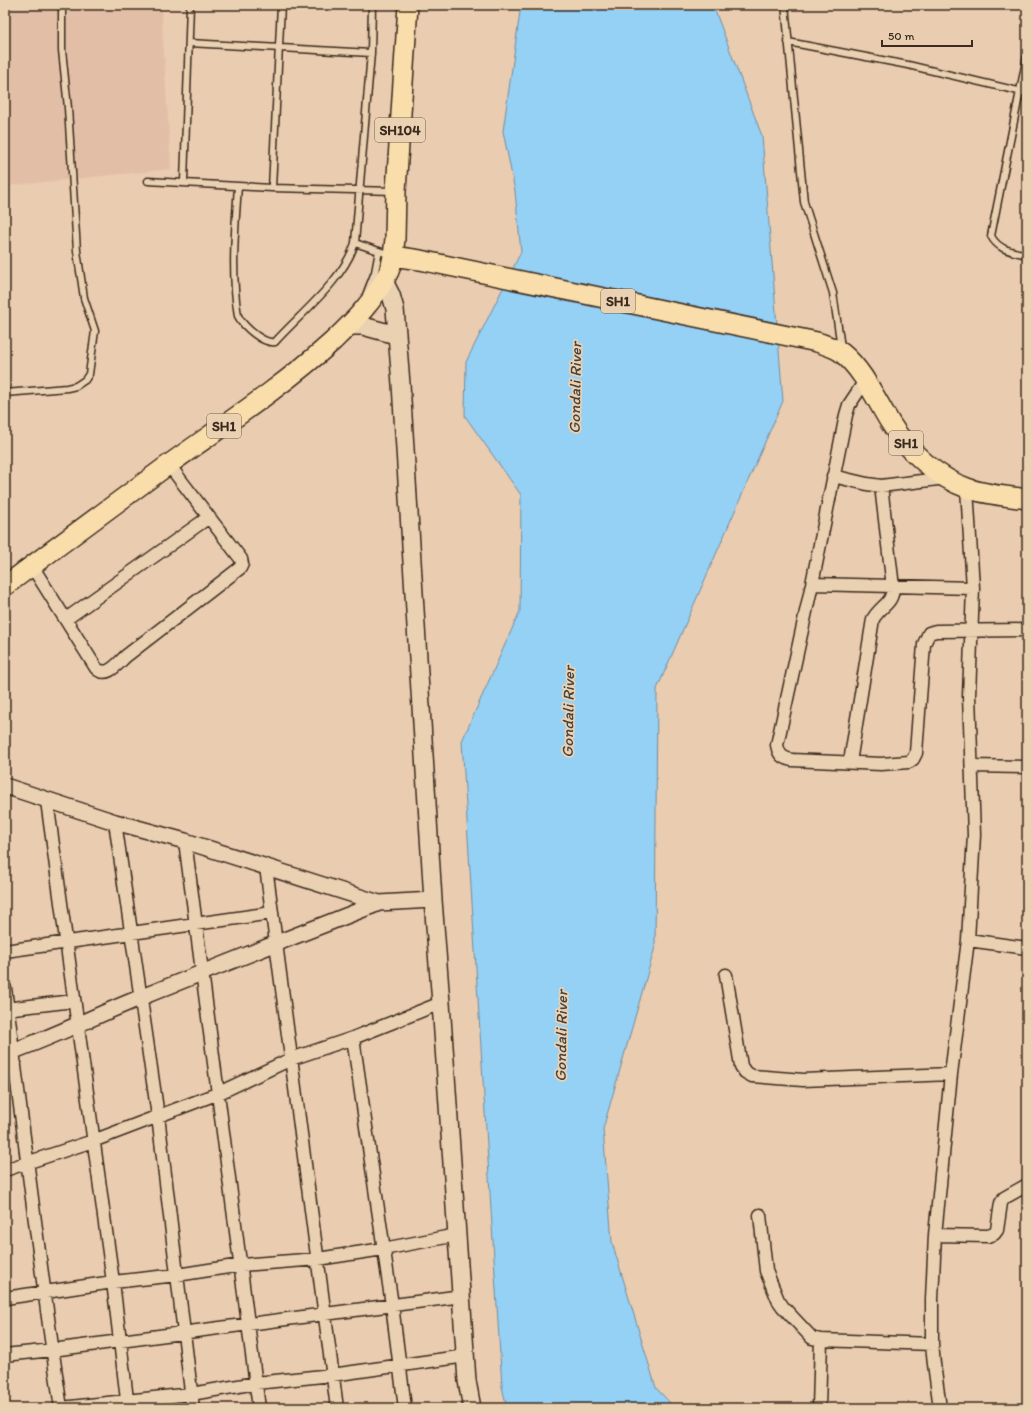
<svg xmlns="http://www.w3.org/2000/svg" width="1032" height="1413" font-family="Itim,sans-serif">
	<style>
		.built { fill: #e3bea6 }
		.water { fill: #95d0f5; stroke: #718e9f }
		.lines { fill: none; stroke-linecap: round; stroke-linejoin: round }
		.service-casing { stroke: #3b2a1e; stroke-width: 9 }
		.minor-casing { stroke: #3b2a1e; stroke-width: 15 }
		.tertiary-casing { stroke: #3b2a1e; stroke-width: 18 }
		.secondary-casing { stroke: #3b2a1e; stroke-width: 20 }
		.primary-casing { stroke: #3b2a1e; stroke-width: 22 }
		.service { stroke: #e9d1b2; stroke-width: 6 }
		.minor { stroke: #e9d1b2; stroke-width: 12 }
		.tertiary { stroke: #e9d1b2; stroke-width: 15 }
		.secondary { stroke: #e9d1b2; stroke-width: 17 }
		.primary { stroke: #f9deab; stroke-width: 19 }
		.labels { text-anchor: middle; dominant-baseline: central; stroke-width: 3.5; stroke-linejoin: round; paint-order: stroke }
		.shield { fill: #e9d1b2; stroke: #6f5c4a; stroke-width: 1 }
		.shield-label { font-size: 14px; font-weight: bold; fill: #3b2a1e }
		.water-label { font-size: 16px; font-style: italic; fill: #48433e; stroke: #e9d1b2 }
	</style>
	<rect width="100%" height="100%" fill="#eaccb0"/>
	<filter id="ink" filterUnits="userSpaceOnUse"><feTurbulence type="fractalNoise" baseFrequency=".025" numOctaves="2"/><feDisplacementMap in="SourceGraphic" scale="8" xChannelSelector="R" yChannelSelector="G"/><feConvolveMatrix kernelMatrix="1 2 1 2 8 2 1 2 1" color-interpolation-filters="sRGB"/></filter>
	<g filter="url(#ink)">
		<path class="built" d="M5,5H161L171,169L5,186Z"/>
		<path class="water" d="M521,5H713L762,136L783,401L657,689L655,947L603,1129L612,1242L656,1388L675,1408H507L502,1387L462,741L520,611L521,495L465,416L466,362L521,252L515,191L503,131Z"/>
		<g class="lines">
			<defs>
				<path id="service" d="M785,5L804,202L833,293L841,347
					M788,42L908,65L1027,93
					M189,43L371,53
					M1027,56L991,236C999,251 1012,251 1027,255
					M148,181L272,188L395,191
					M184,182L190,5
					M238,186C235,229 231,273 238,316C244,327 263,344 275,342C300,314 344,280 355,243L371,53L372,5
					M272,188L281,5
					M355,243L391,255
					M366,295L375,272L379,251
					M5,393L67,388L76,386L85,380L89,374L95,331L84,298L77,251L68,108L62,50V5"/>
				<path id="minor" d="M865,381L849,405L846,415L812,584L777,745C779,755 782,758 792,760L881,764L909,762L913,759L916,753L924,644L929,633L936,631L1027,630
					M833,476L867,484L881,486L946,478
					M32,566L96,668C107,679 118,663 126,656L240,568L242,564L241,559L169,465
					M812,584L973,588
					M66,619L209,517
					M850,762L873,619C881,605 893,604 893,587L881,486
					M972,766L1027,767
					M47,801L113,1282L128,1408
					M115,822L158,1116L193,1408
					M185,841L259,1408
					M266,867L337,1408
					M968,940L1027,948
					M5,951L272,913
					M726,975L741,1066L745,1072L752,1076L803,1080L951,1074
					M5,988C23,1128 40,1269 61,1408
					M5,1009L74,1001
					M353,1038L392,1305L405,1408
					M5,1170L93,1141L219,1093L291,1059L353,1038L441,1003
					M760,1215L766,1271L778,1300L783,1307L812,1338L821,1340L932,1344
					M935,1235L988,1236L994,1234L997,1230L1001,1203L1004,1198L1027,1185
					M5,1298L113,1282L177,1275L241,1265L318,1259L383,1249L457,1235
					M5,1355L52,1350L462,1296
					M61,1408L191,1394L256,1383L332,1375L466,1356
					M819,1408L821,1340
					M940,1408L934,1364L932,1344V1299L935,1235L951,1074L968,940L974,835L969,696L973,588L967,488"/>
				<path id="tertiary" d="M5,786L115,822L185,841L379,903L433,900
					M5,1054C52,1038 96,1015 142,997C220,965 300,934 379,903"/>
				<path id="secondary" d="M384,281L391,295L395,309L401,384L433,900L441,1003L467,1381L472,1408
					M349,326H363L396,335"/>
				<path id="primary" d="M393,256L395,239L396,191L408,5
					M5,586C59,545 114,505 168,465C224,425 282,387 333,341C353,322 376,299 388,273C391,268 392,261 393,256L420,260L817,342C825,345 836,348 842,353C864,371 876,400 891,424C907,450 938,478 967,488C986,495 1007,496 1027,499"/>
			</defs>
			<use href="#service" class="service-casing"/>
			<use href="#minor" class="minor-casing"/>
			<use href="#tertiary" class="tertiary-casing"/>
			<use href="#secondary" class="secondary-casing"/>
			<use href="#primary" class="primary-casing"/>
			<use href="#service" class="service"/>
			<use href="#minor" class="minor"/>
			<use href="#tertiary" class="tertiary"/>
			<use href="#secondary" class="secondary"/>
			<use href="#primary" class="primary"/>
		</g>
	</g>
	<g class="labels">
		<g class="shield">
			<rect x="375" y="118" width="50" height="24" rx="3"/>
			<rect x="601" y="289" width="34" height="24" rx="3"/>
			<rect x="207" y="414" width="34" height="24" rx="3"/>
			<rect x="889" y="431" width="34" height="24" rx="3"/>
		</g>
		<g class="shield-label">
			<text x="400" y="130">SH104</text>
			<text x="618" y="301">SH1</text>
			<text x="224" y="426">SH1</text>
			<text x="906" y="443">SH1</text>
		</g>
		<g class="water-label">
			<text transform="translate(575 388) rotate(-89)">Gondali River</text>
			<text transform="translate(568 712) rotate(-89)">Gondali River</text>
			<text transform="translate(561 1036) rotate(-89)">Gondali River</text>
		</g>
	</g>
	<rect width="1032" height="1413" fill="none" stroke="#e9d1b2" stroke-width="20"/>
	<rect x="10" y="10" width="1012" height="1393" fill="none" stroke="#3b2a1e" stroke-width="1.5" filter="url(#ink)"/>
	<path d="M882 40v6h90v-6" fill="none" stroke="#3b2a1e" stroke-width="2"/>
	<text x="888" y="40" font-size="12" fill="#3b2a1e" stroke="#e9d1b2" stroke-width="3" paint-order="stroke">50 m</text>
</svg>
